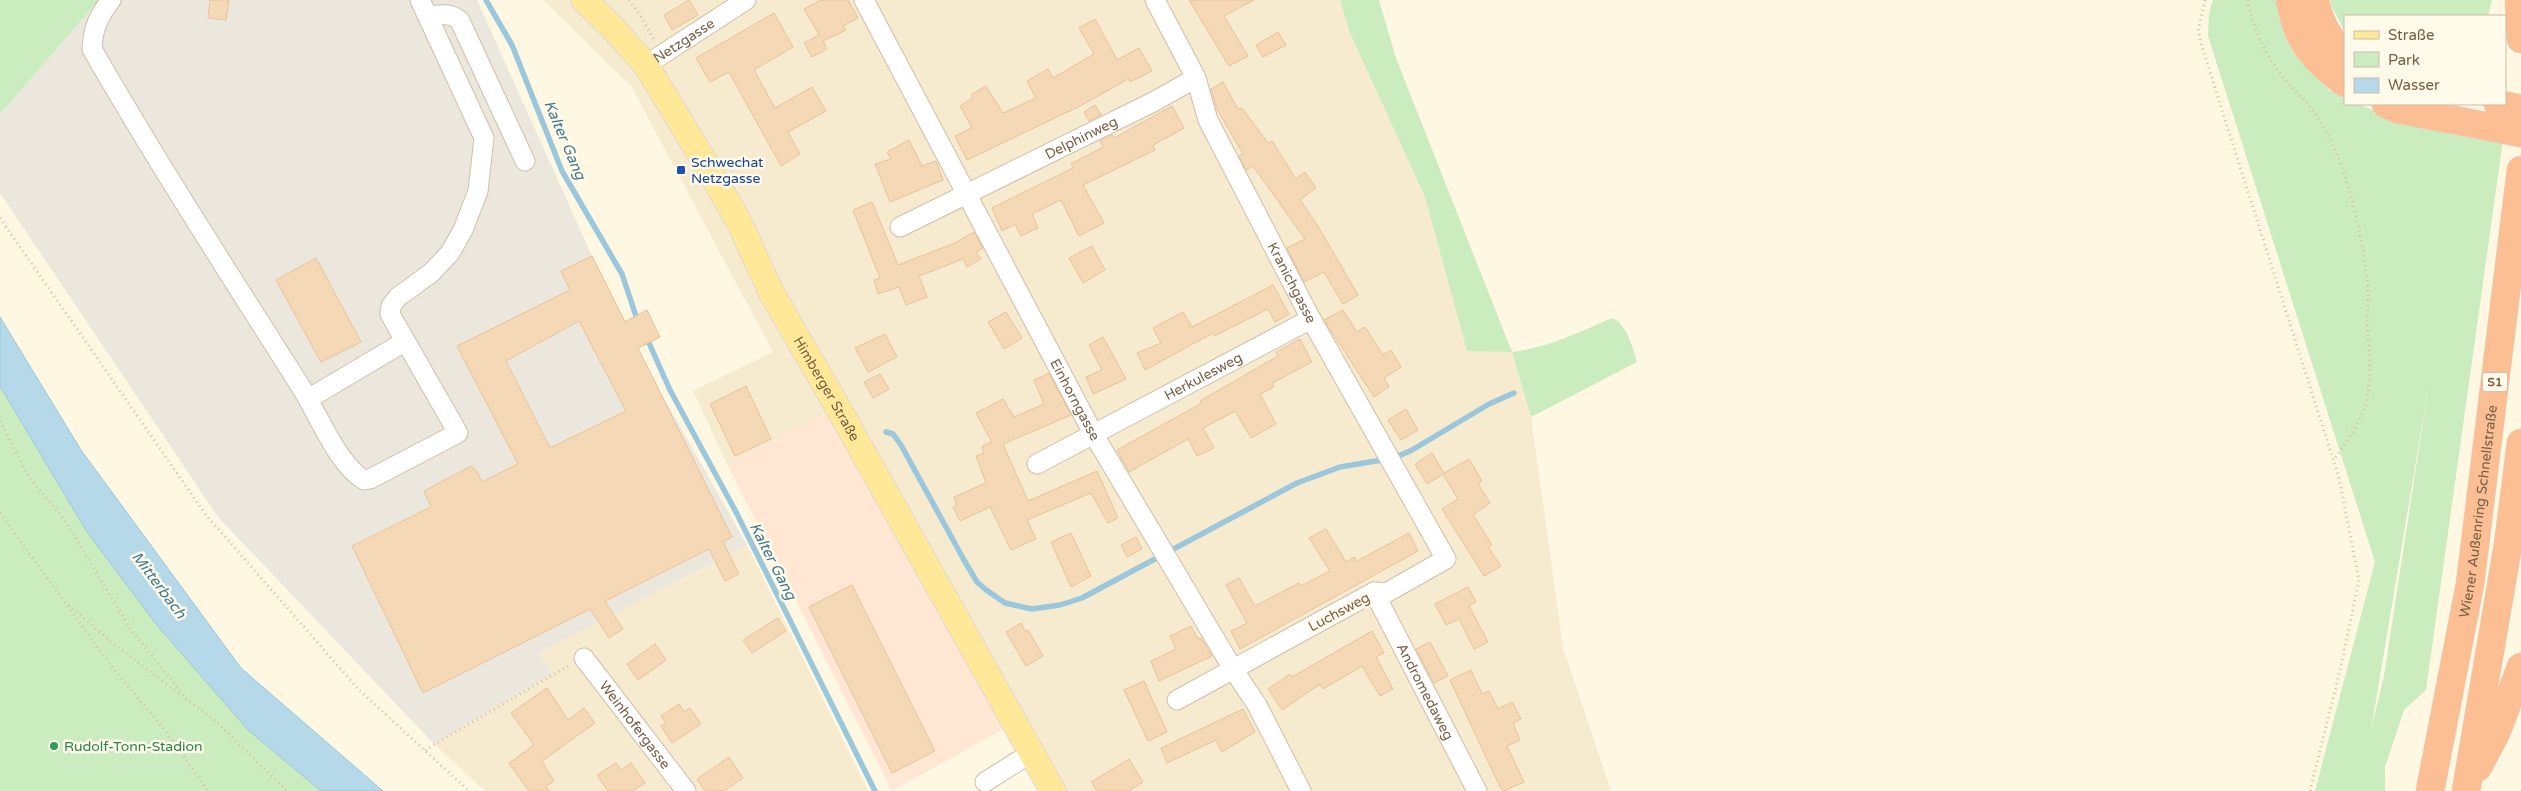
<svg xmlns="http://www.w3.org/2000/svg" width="2521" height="791" font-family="'Varela Round',sans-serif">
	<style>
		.residential { fill: #f6eacf }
		.commercial { fill: #ffe7d4 }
		.industrial { fill: #ece7dd }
		.green { fill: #cbecbf; fill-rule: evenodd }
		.water { fill: #b5d9e9; stroke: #9ac7db }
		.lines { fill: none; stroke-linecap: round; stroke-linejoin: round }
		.stream { stroke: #9ac7db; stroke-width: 5.5 }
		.building { fill: #f5d9b7; stroke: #e9c296; fill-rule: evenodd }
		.minor-casing { stroke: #d0bfa8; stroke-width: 21 }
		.major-casing { stroke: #ded9d3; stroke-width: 27 }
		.highway-casing { stroke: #ded9d3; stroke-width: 29 }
		.path { stroke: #dabd9a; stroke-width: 3; stroke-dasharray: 1 4; stroke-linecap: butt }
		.minor { stroke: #fff; stroke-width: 19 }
		.major { stroke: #ffe897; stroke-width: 25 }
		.highway { stroke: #fcbf94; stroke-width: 28 }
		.transit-dot { fill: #1a4fb4; stroke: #fffae9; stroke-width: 2 }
		.leisure-dot { fill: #2e9e5b; stroke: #fffae9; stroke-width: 2 }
		.labels { text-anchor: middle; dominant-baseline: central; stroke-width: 5; stroke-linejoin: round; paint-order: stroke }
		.shield { fill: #fffae9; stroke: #a08e77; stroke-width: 1 }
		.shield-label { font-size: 12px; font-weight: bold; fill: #775f46 }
		.street-label { font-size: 14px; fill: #775f46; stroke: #fffae9 }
		.transit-label { font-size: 14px; fill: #164399; stroke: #fffae9; text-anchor: start }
		.leisure-label { font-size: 14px; fill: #27864d; stroke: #fffae9; text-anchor: start }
		.water-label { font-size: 15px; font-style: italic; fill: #417994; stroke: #fffae9 }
	</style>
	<rect width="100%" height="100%" fill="#fef7e2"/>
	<path class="residential" d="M543,0H1340L1349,31L1425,197L1467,351L1512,352L1531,417L1563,648L1611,791H1045L832,409L728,466L693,391L773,352L631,86Z
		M747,545L868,791H485L434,744L552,674L539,653Z"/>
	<path class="commercial" d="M832,409L1009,726L892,791L728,466Z"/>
	<path class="industrial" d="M99,0H477L592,256L624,321L647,310L660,337L638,349L661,393L747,545L539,653L552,674L434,744L218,517L0,193V114Z"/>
	<path class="green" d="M0,0H99L0,114Z
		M1340,0H1379L1396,58L1512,352C1547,348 1580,332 1612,318C1627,323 1633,349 1637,362L1531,417L1512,352L1467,351L1425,197L1349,31Z
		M2213,0H2275L2293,52L2329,90L2345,97V104H2359L2384,115L2503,140L2426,690L2404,710L2385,767V791H2315L2375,562L2208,36L2209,13ZM2429,383L2384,676L2371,730Z
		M2331,0H2492L2488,16H2345V32L2331,5Z
		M0,386L87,532L156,624L248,730L321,791H0Z"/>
	<path class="water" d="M0,317L81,450L241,668L383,791H321L248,730L156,624L87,532L0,386Z"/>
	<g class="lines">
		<path class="stream" d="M486,0L512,45L562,171L622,274L636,316
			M649,343L670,390L736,512L875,791
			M886,432L893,434L901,445L964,560L977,582L985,589L1005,603L1032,609L1060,605L1082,598L1297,483L1340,467L1394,458L1412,450L1489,404L1514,393"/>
	</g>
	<path class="building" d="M210,0H229L226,20L208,18Z
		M689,0L698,15L672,30L664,15Z
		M821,0H848L858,18L843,26L846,30L823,41L827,49L812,57L804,43L819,35L804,9Z
		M1189,0H1254L1224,16L1248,56L1229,66Z
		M774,13L793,47L754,70L775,108L812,87L826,111L788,132L800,154L781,166L729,72L710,82L696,58Z
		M1095,19L1117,60L1139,48L1152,71L1130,82L1128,79L1080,106L967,160L955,136L972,128L960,106L973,98L971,95L986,86L1003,113L1036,98L1027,81L1048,69L1053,78L1094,54L1079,28Z
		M1278,32L1286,45L1263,57L1256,45Z
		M1223,82L1238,109L1242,108L1268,143L1272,141L1296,179L1305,172L1316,188L1300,200L1316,223L1358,295L1343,304L1324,272L1304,282L1287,248L1305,239L1253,166L1246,170L1239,156L1243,154L1217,109L1211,89Z
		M1095,105L1101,115L1089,121L1084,112Z
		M1172,106L1184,128L1153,145L1155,150L1083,185L1104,223L1079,236L1061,200L1032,214L1038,228L1021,236L1015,224L1002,231L992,208L1073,168L1071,164L1103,147L1100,141L1112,135L1114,138Z
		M909,140L922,166L936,161L943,180L890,202L875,164L891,159L887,152Z
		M872,202L898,265L955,243L974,232L983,248L976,252L981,259L967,267L963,259L919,276L927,297L906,305L899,287L878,294L874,280L880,278L853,210Z
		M1092,246L1105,270L1083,283L1069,258Z
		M592,256L625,322L647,310L660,337L638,348L732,537L723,542L739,574L725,581L709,549L605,601L623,629L609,638L590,609L423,693L352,546L431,507L424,491L471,466L476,470L482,482L518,464L457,346L570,290L561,271ZM579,321L626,411L550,448L506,361Z
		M316,258L361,342L321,362L276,280Z
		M1273,285L1289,314L1275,322L1268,309L1214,336L1213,333L1145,370L1137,353L1161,343L1153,328L1183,312L1192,327Z
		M1343,310L1357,332L1365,327L1383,355L1391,350L1401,367L1384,378L1389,387L1374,397L1324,320Z
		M1006,312L1022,338L1004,349L988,322Z
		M885,334L897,357L868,372L855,348Z
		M1103,337L1126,379L1093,394L1086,377L1102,370L1089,345Z
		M1300,339L1312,362L1272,383L1274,387L1260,394L1276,424L1251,438L1235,411L1203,428L1214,448L1197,456L1188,439L1129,472L1117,450L1202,403L1200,401L1278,356L1276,352Z
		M1049,373L1071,415L1003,444L1028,501L1097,471L1118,518L1108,523L1091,493L1027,520L1036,539L1011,550L990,507L960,521L953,507L957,505L954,497L986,483L976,456L984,453L982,446L992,442L976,413L1003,399L1014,417L1044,404L1034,380Z
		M880,374L889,389L873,398L864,382Z
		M746,386L771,439L735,456L710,404Z
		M1406,409L1418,430L1401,440L1388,420Z
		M1432,453L1444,473L1469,459L1482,481L1478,484L1490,503L1473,515L1492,545L1488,547L1501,566L1484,576L1442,509L1458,499L1443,474L1427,484L1415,464Z
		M1326,529L1346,562L1355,557L1357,561L1409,533L1418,551L1240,649L1231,631L1247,623L1226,585L1239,578L1255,606L1299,583L1301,586L1330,571L1309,538Z
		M1071,533L1091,576L1071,587L1051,542Z
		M1136,537L1142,549L1127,557L1121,545Z
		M852,585L935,751L892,773L809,607Z
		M1468,587L1476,602L1469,606L1488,642L1474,649L1459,619L1446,625L1435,604Z
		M778,618L786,631L752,653L743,640Z
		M1021,623L1025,631L1028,630L1043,656L1026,666L1006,632Z
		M1191,626L1198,639L1201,638L1212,656L1159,681L1151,661L1176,649L1170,636Z
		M1372,631L1384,653L1376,657L1393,689L1380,696L1362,666L1323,689L1320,684L1282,710L1268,689L1290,674L1292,677Z
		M1430,642L1448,676L1434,683L1416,649Z
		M655,644L666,660L638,680L627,664Z
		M1471,670L1482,694L1489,691L1498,709L1512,702L1521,719L1513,723L1520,740L1507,746L1524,782L1504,791L1501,789L1450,680Z
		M1144,681L1167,732L1148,741L1124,690Z
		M547,688L568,720L584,708L595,723L542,761L554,781L546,786L549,791H529L509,763L534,745L511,713Z
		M679,704L684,712L690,708L701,724L672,743L661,726L666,723L661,716Z
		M1243,709L1255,732L1222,752L1216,740L1167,763L1161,748Z
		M729,757L743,778L724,791H705L697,779Z
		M1129,759L1143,782L1129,791H1097L1091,782Z
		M616,763L621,770L631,763L645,783L633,791H608L597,775Z"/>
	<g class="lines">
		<defs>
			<g id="minor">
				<path d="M111,0C98,17 93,28 92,49C158,164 230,275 301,387C318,414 338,465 364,480L370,479L458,433L390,314L391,306L398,297L431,273L450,253L463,230L478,191L484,138L420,0"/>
				<path id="s1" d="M864,0L1094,435L1233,669L1257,705L1301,791"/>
				<path id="s2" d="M1155,0L1196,78L1208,120L1311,319L1446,559L1386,593L1374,592L1177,700"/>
				<path d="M428,16C439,15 451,12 460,21L525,161"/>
				<path id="s3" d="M646,65L746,0"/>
				<path id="s4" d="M900,227L1153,102L1196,78"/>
				<path d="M308,399L404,342"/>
				<path id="s5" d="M1037,464L1311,319"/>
				<path id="s6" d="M1374,592L1477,791"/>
				<path id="s7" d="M584,658L686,791"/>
				<path d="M985,782L1031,753"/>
			</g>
			<g id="major">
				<path id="s8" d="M584,0L611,26L646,65L700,154L739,222L771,292L836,404L1053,791"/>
			</g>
			<g id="highway">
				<path d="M2290,0C2297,41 2312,58 2345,83"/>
				<path d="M2315,0C2319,20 2328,40 2345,53"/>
				<path d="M2519,0L2521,39"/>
				<path d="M2386,104L2397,109L2521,133"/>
				<path d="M2498,104L2521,109"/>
				<path d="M2478,767L2496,733L2521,667"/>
				<path id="s9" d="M2430,791L2470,584L2521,170"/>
				<path d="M2466,791L2508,545L2521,443"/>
			</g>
		</defs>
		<use href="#minor" class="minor-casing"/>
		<use href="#major" class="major-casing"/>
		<use href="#highway" class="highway-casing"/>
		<path class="path" d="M629,0L642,18L654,40
			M2205,0L2198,31L2202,47L2339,478L2359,580L2341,666L2310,791
			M2248,0C2253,31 2268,61 2289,84C2302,98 2315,110 2324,128C2349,170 2364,243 2368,291C2369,301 2367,312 2367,322C2368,347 2373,372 2367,397C2363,421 2347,440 2334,460
			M0,218L206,515L359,690L469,791
			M0,421L28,476L64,519L131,630L186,698
			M0,513L112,667L164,729L208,791
			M69,605L111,642L218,723L287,791
			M425,750L568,666"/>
		<use href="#minor" class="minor"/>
		<use href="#major" class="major"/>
		<use href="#highway" class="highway"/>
	</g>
	<rect class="transit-dot" x="676" y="165" width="10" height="10" rx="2.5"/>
	<circle class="leisure-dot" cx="54" cy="746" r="5"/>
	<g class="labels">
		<rect class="shield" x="2482.5" y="372.5" width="25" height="19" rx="4"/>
		<g class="shield-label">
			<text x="2495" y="382">S1</text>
		</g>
		<g class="street-label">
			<text stroke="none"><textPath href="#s3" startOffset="45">Netzgasse</textPath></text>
			<text stroke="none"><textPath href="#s4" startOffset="202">Delphinweg</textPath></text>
			<text stroke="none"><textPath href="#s2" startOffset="315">Kranichgasse</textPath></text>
			<text stroke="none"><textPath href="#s5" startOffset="188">Herkulesweg</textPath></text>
			<text stroke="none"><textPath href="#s8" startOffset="461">Himberger Straße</textPath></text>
			<text stroke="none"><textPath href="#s1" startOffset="452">Einhorngasse</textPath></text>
			<text stroke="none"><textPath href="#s9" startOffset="284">Wiener Außenring Schnellstraße</textPath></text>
			<text transform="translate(1339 612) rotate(-28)">Luchsweg</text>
			<text stroke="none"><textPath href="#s6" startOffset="112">Andromedaweg</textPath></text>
			<text stroke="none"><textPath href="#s7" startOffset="84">Weinhofergasse</textPath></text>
		</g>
		<g class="transit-label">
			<text x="691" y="162">Schwechat<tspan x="691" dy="16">Netzgasse</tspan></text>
		</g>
		<g class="leisure-label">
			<text x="64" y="746">Rudolf-Tonn-Stadion</text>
		</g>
		<g class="water-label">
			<text transform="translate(565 140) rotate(67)">Kalter Gang</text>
			<text transform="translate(773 561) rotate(63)">Kalter Gang</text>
			<text transform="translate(159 585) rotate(53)">Mitterbach</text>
		</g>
	</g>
	<rect x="2344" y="15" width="162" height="90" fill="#fffae9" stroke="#c9bca8"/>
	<rect x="2354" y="31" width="25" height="8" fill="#ffe897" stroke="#c9bca8"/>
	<text x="2388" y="40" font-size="15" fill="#775f46">Straße</text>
	<rect x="2354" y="52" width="25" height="15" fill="#cbecbf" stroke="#c9bca8"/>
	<text x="2388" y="65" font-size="15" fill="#775f46">Park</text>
	<rect x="2354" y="78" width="25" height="15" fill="#b5d9e9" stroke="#c9bca8"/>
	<text x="2388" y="90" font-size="15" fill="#775f46">Wasser</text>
</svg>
